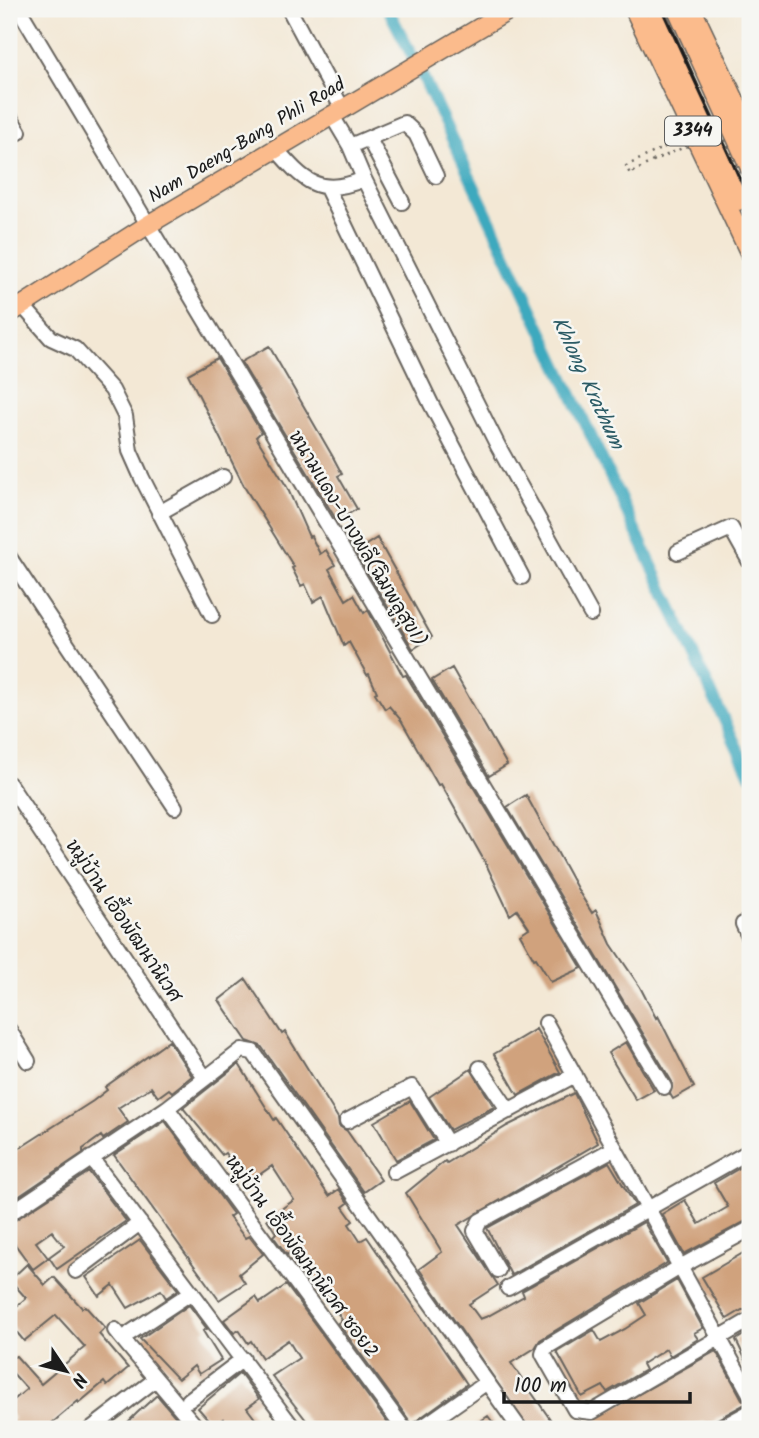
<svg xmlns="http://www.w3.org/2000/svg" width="759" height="1438" font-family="Kalam,'Playpen Sans Thai',sans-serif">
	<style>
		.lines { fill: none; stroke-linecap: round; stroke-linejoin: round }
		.canal { stroke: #3ea9be; stroke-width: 12 }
		.building { fill: #d0a27d }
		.minor-casing { stroke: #67635d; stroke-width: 18 }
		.major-casing { stroke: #67635d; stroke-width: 21 }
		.path { stroke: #67635d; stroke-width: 2.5; stroke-dasharray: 2 5; stroke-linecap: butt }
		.minor { stroke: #fff; stroke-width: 14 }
		.major { stroke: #fbbb8c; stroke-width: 18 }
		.rail { stroke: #1c1c1c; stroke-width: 3.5 }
		.path-bridge { stroke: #67635d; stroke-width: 2.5; stroke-dasharray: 2 5; stroke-linecap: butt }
		.labels { text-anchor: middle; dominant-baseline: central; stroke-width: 5; stroke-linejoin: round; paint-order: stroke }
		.shield { fill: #f6f6f2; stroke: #5d5d5c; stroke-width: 2 }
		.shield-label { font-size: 18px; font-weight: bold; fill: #1c1c1c }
		.street-label { font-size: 19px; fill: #1c1c1c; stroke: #f6f6f2 }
		.water-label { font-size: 21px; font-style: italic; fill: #2b5b65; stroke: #f6f6f2 }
	</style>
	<rect width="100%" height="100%" fill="#f6f6f2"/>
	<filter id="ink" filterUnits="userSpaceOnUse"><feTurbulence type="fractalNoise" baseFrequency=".0143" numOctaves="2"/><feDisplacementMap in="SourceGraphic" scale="14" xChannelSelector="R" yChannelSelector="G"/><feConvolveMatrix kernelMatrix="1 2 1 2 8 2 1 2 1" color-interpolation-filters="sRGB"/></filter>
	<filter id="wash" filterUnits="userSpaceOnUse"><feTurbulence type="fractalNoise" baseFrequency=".00686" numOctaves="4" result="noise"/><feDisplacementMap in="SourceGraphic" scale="28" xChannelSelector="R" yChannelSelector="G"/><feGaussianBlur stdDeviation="1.57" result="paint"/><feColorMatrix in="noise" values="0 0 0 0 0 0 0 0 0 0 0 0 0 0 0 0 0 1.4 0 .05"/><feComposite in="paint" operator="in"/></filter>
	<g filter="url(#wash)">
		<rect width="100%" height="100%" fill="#f3e8d5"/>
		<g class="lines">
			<path class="canal" d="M388,9L423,77L750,775"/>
		</g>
		<g id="blocks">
			<path class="building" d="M269,346L333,457L342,474L338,476L357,509L337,521L241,362Z
				M217,358L261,432L256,437L287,487L309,537L311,536L320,554L326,550L335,565L329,569L346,600L354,595L364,613L368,610L403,676L406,675L582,968L551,982L536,958L534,959L520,934L529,928L517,910L510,915L486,864L441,784L438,785L401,720L389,706L385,709L375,693L377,692L369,674L367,675L349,642L344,646L323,596L313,602L305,584L301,586L292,568L294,567L245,488L188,374Z
				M377,538L432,637L413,649L355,552Z
				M452,668L507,765L489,776L432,680Z
				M526,795L579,892L592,913L596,910L611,944L640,987L656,1018L658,1016L694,1087L673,1099L670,1094L672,1082L507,807Z
				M246,979L282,1034L285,1032L338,1118L339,1126L347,1131L381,1180L364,1192L261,1046L247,1041L219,1000Z
				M536,1029L560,1072L518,1095L494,1054Z
				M169,1041L192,1076L172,1092L169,1089L158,1097L151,1087L118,1108L128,1122L103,1139L101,1136L83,1149V1153L9,1203V1155L93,1101L107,1090L105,1087Z
				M626,1042L654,1090L636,1100L608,1053Z
				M239,1064L274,1120L276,1118L329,1196L339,1189L348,1203L343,1207L353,1221L349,1224L360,1241L367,1237L467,1384L412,1424L338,1323L342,1320L313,1273L305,1278L291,1252L287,1255L273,1236L276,1233L267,1219L294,1200L272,1166L246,1184L225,1153L222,1155L183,1108Z
				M471,1069L494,1107L450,1130L429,1097Z
				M574,1093L598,1143L458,1225L498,1285L469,1304L480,1319L488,1316L524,1296L522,1291L644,1222L667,1263L540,1340L535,1348L511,1363L557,1429H529L419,1269L442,1252L406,1193L445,1161L447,1163L507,1126Z
				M410,1101L434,1140L396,1160L374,1122Z
				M165,1121L233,1214L229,1217L245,1238L249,1236L263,1254L239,1274L245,1283L219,1300L114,1155Z
				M609,1162L635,1205L511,1275L487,1228Z
				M750,1162V1219L684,1254L662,1214L685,1200L699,1224L728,1207L714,1183Z
				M89,1172L126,1221L57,1269L49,1257L64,1246L52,1231L36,1242L48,1258L33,1269L9,1236V1224Z
				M140,1240L178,1290L166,1298L161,1290L128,1308L113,1285L99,1296L86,1277Z
				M750,1249V1310H742L727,1319L702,1277Z
				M27,1264L45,1285L54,1277L82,1308L85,1306L105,1328L99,1334L128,1368L107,1386L104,1382L79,1403L78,1401L52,1423L58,1429H9L14,1418L9,1412V1404L27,1389L9,1369V1359L16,1356L41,1384L85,1347L56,1315L24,1341L9,1323V1313L26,1298L10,1280Z
				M677,1280L703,1328L694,1333L698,1339L670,1356L666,1349L642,1364L645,1370L607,1392L603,1386L582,1397L557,1352L594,1330L601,1342L625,1329L646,1315L639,1303Z
				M286,1285L314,1323L392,1429H313L272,1376L299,1358L288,1340L262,1358L251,1341L248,1343L239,1330L234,1333L224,1320L256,1297L260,1303Z
				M189,1305L207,1329L203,1331L221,1360L199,1374L194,1366L178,1379L140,1339Z
				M750,1331V1369L736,1340Z
				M716,1351L742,1399L747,1403L714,1421L709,1429L704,1421L688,1429H576Z
				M240,1373L259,1399L247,1408L259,1424L252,1429H231L223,1419L214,1426L198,1408Z
				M157,1395L186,1429H121L137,1413Z
				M488,1416L498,1429H469Z"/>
		</g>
	</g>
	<g filter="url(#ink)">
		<use href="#blocks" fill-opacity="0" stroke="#67635d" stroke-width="2"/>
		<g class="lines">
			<defs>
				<path id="minor" d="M19,9L664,1087
					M289,9L342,108
					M331,114L350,146L404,123L416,134L436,176
					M9,116L19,132
					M369,139L402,202
					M350,146L364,179
					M275,148C304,181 319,198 364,179L498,446L591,614
					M327,188L431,404L522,577
					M22,305L51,338L75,349L112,390L125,416L130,451L142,478L212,615
					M159,513L223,477
					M678,552L731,528L750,562
					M9,557L175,807
					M9,784L205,1078
					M743,924L750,939
					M546,1023L750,1394
					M9,1030L28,1061
					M480,1068L509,1111
					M167,1108L404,1429
					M347,1121L412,1087L448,1144
					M91,1158L294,1429
					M394,1172L575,1075
					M9,1214L167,1108L242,1050L253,1052L520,1429
					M750,1229L680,1267L545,1348L543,1354L575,1410L592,1412L750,1320
					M498,1270L475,1231L480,1221L615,1148
					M76,1271L140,1223
					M508,1288L750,1151
					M115,1330L156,1379
					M130,1333L192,1292
					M189,1400L243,1359
					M91,1429L156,1379L198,1429
					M420,1429L487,1382
					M719,1429L750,1412"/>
				<path id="major" d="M634,9L750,254
					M654,9L738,201
					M677,9L750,168
					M692,9L750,132
					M9,314L146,226L511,9"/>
			</defs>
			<use href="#minor" class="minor-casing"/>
			<use href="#major" class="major-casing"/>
			<path class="path" d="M653,161L630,174L626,166L681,139"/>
			<use href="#minor" class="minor"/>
			<use href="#major" class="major"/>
			<path class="rail" d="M662,9L750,200"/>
			<path class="path-bridge" d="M653,161L721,131L750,197"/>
		</g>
	</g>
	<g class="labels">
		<rect class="shield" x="665" y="116.5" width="56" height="29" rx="5"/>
		<g class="shield-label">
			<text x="693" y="131">3344</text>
		</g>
		<g class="street-label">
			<text transform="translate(247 141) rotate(-31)">Nam Daeng-Bang Phli Road</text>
			<text transform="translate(357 539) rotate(59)">หนามแดง-บางพลี(ฉิมพลูสุข1)</text>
			<text transform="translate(123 921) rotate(56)">หมู่บ้าน เอื้อพัฒนานิเวศ</text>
			<text transform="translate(301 1257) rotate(54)">หมู่บ้าน เอื้อพัฒนานิเวศ ซอย2</text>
		</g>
		<g class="water-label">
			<text transform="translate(587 383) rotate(65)">Khlong Krathum</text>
		</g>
	</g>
	<rect width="759" height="1438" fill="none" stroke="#f6f6f2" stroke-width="35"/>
	<g transform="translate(66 1371) rotate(125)" stroke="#f6f6f2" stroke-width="5" paint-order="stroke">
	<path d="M0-5L12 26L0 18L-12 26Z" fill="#1c1c1c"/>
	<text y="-10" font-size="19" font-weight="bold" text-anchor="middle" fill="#1c1c1c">N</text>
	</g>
	<path d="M504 1392v10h186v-10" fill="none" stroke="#1c1c1c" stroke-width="3.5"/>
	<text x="514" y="1392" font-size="21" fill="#1c1c1c" stroke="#f6f6f2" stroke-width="5" paint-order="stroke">100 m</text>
</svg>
